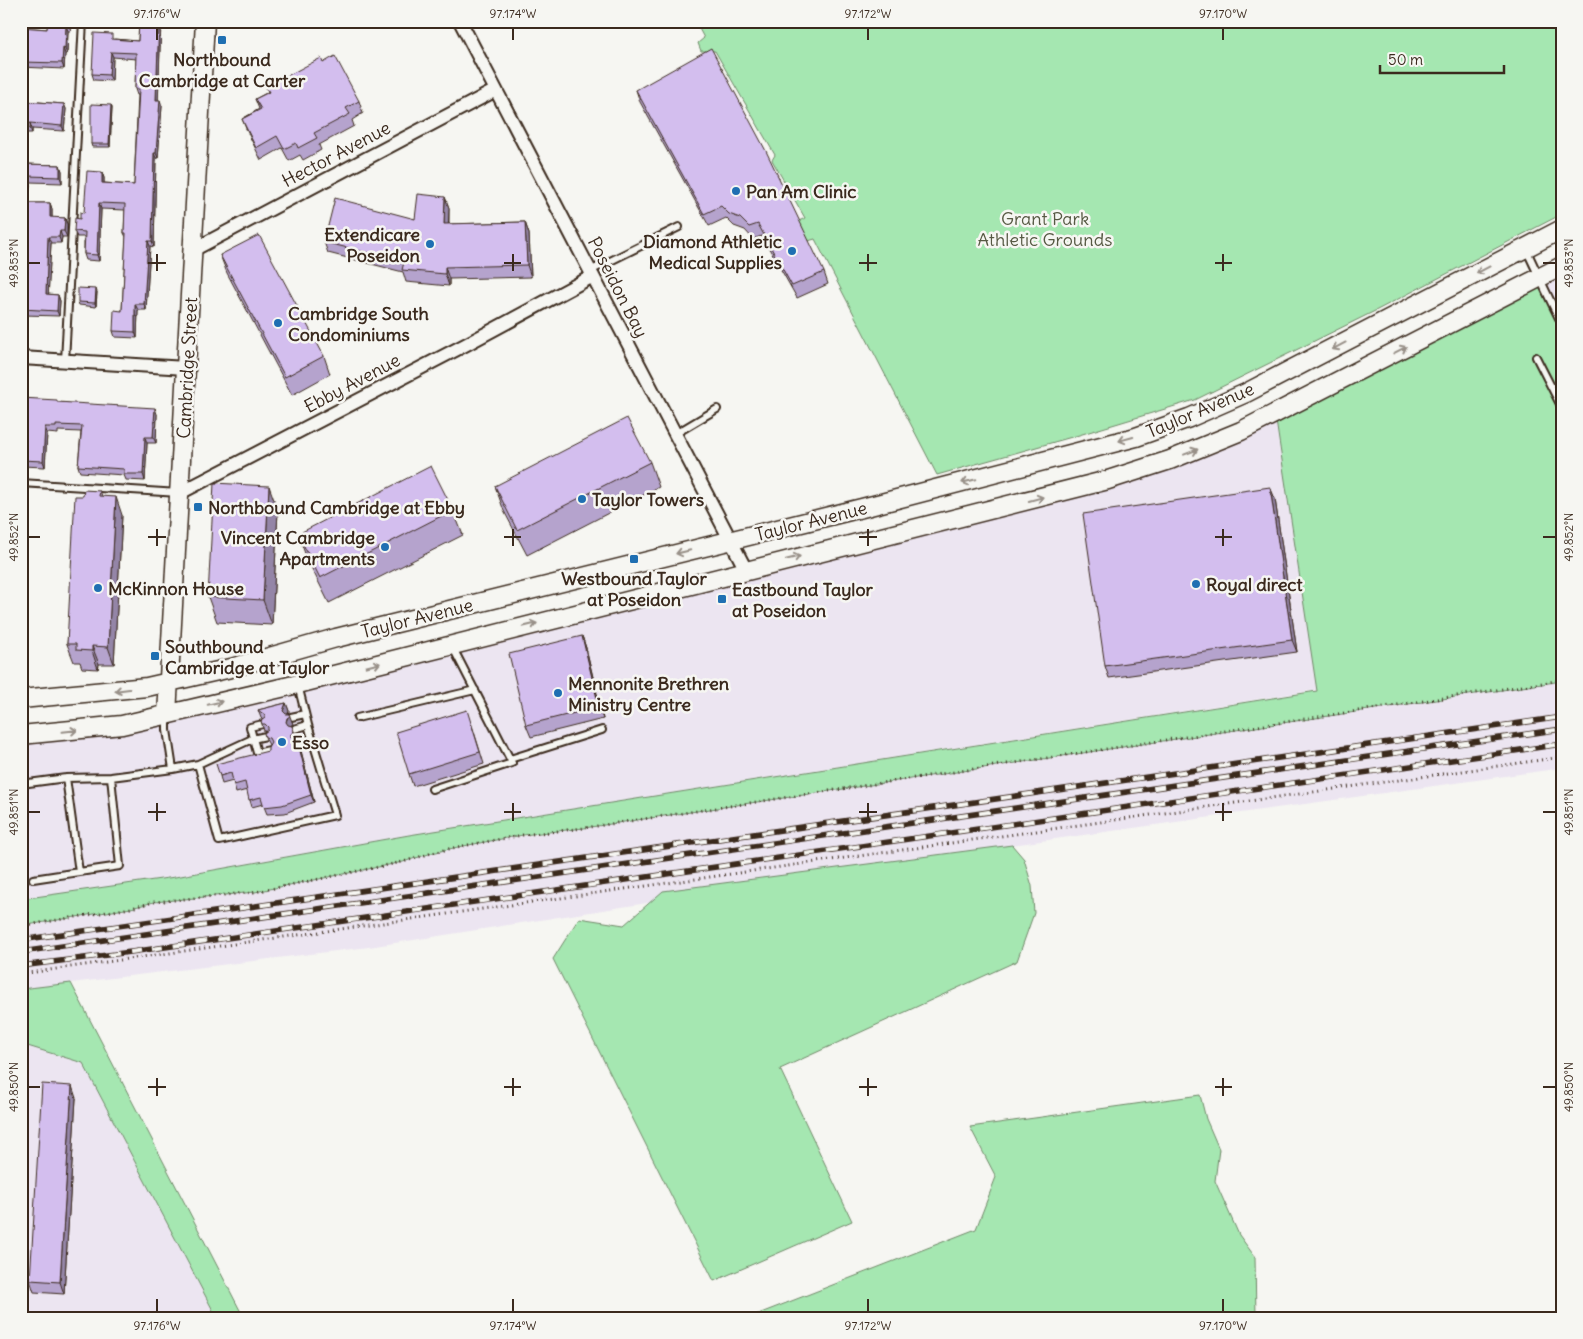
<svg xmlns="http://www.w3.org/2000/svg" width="1583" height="1339" font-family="Delius,sans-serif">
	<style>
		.built { fill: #ece5f1 }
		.green { fill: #a5e7b1; stroke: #708868 }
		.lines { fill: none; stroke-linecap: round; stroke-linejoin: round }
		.lane-casing { stroke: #3b2a1e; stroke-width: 10 }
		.street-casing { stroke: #3b2a1e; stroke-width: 16 }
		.secondary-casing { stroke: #3b2a1e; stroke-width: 21 }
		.path { stroke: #3b2a1e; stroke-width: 3; stroke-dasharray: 1 4; stroke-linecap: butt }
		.lane { stroke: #f6f6f2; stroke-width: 6 }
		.street { stroke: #f6f6f2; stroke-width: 12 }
		.secondary { stroke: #f6f6f2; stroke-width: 18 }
		.rail-casing { stroke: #3b2a1e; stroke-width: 5.5 }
		.rail { stroke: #f6f6f2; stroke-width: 4; stroke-dasharray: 11; stroke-linecap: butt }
		.wall { fill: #b5a3cd; stroke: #3b2a1e }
		.shaded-wall { fill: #9485a7; stroke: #3b2a1e }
		.building { fill: #d3beee; stroke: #3b2a1e }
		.oneway { stroke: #989088 }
		.ticks { fill: none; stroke: #3b2a1e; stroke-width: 2 }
		.poi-dot { fill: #1f6fb2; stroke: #f6f6f2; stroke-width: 2 }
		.labels { text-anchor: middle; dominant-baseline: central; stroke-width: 5; stroke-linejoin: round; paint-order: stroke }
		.poi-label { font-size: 18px; font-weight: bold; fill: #3b2a1e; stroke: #f6f6f2; text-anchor: start }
		.street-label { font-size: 18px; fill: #3b2a1e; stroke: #f6f6f2 }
		.park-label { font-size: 18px; fill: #565943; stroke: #f6f6f2 }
		.neatline { fill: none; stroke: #3b2a1e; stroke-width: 2 }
		.ticks-label { font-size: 12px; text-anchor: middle; fill: #3b2a1e }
	</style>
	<rect width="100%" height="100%" fill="#f6f6f2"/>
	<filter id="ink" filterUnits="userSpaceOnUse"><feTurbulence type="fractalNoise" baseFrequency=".02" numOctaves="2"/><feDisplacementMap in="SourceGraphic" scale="10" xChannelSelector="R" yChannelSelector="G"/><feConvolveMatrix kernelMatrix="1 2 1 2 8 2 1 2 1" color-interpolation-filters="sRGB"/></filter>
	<g filter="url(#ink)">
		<path class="built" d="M1562,266V324L1540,277Z
			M1275,414L1317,690L409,835L175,877L21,899V735L63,732L1108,480Z
			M1562,681V768L1012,845L369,947L21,989V926L131,908L154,902L255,892L365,870L403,862L432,853L495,840L584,828Z
			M21,1044L83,1063L217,1318H21Z"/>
		<path class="green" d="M695,21H1562V214L1377,310L1195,400L1079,435L937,475L815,239L808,241L799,221L805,218L772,160L775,155L715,51H701L698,43L704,38Z
			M1540,277L1562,320V681L584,828L523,835L458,847L432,853L403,862L255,892L154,902L131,908L21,926V899L175,877L409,835L1317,691L1275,414Z
			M1012,845L1024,859L1032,886L1034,913L1017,961L780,1069L852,1221L714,1281L553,959L579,918L624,925L663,891Z
			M71,983L244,1318H217L83,1063L21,1044V989Z
			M1200,1095L1206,1119L1219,1149L1215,1181L1239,1235L1255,1257L1256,1318H748L976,1229L996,1177L970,1127Z"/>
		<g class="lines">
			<defs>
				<path id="lane" d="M1526,249C1538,274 1549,299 1562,324
					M590,271L679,227
					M1536,357L1562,408
					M65,361L83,21
					M675,434L717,409
					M21,483L179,493
					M167,716V730L173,769
					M291,717L305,714
					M357,718L475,690
					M263,724L250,727L257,753L269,750
					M294,729L308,725L298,685
					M298,743L313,739
					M510,759L602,730
					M198,764L219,841L335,815L308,725
					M21,781V784L66,778L111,777L173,769L198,764L252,739L266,736
					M432,789L512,763L452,646
					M79,872L120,866L111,777
					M33,879L79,872L66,778"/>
				<path id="street" d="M460,21L746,570
					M193,250L496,90
					M21,358L186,368
					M180,493L465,345L593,276"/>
				<path id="secondary" d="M21,699L147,687L231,668L336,638L862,508L1136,437L1189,418L1246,393L1562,229
					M167,715L205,21
					M21,735L122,725L298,684L1108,480L1170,460L1241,431L1562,266"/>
			</defs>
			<use href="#lane" class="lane-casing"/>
			<use href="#street" class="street-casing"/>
			<use href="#secondary" class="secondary-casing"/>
			<path class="path" d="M21,926L131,908L154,902L255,892L403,862L432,853L457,847L523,835L584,828L1562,680
				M21,974L1562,757"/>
			<use href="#lane" class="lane"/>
			<use href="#street" class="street"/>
			<use href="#secondary" class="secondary"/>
			<defs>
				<path id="rail" d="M21,940L1562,717
					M21,952L1562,729
					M21,966L131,952L1562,744"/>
			</defs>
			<use href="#rail" class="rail-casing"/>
			<use href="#rail" class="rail"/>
		</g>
		<path class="wall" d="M21,21L24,27L47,29L48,21H72L71,31H68L67,54H65L64,69L21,67V69Z
			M139,21H161L158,100L162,106L158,158H156L154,247L150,246L146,310H138L137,338L115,337L113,331L122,311L126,237L124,233L125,210L101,209L99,261L86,260L84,254V237H77L74,231L80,219L84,213L102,172L104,178V183L134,185L138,95H137L135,89L136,59L113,57L112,81L94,80L92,74L114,39L138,41Z
			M323,63L359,101L363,113L352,120L354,126L319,145L321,150L303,160L300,155L289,161L282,148L261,160L247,131L242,119L259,109L255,99L268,92L266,87Z
			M21,88H24L26,94V101L64,104L66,109L64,131L32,129V133H26L25,164L60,165L62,171V183L30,182L29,203H50L52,209V218H65L67,224V237H62L61,243H51L48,294L58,295L60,301L59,316L24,315V324H21Z
			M636,90L824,272L828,284L797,298L762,236L753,239L745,230L734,226L726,218L709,226L640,102Z
			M111,105L112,108L110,147H92L91,144Z
			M445,197L449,208V224L525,222L529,234L531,277L449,279V286L406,282L403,272L328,253L324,242L415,219Z
			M220,255L324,356L330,374L292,395L227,273Z
			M97,292L96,307L79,305L78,302Z
			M21,398L58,402L157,414L156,443H147L145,481L126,480L124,475L80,472L78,466L81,432L58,431V434L47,433L45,467L21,466Z
			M650,462L659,487L527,555L504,511L495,486Z
			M1270,487L1275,499L1297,652L1109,678L1105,666Z
			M100,491L102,496L122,515L114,664H99L98,669L82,668L80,662H74L67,644L83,496Z
			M453,510L463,535L329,603L307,559L298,534Z
			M278,511L272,625L217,622L208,597Z
			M582,636L586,648L603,719L531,737L526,725Z
			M286,703L289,711L288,714L293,724L290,726H292L296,738L294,740L298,743L301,751L314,802L285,813L267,814L263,804L252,807L247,790L236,793L233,781L222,784L220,776L268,751L269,745L265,737L266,731H264L261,721L263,720L261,718L258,710Z
			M471,722L484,764L413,786L409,774Z
			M76,1098L64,1294L34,1292L30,1280Z"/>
		<path class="shaded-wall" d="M22,21H24V33L22,27Z
			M69,21H72L71,31L69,25Z
			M159,21H161L158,106L156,100Z
			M66,25L68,31L67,54L65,49Z
			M63,48L65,54L64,69L62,63Z
			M111,52L113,57L112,81L109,75Z
			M24,88L26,94V107L24,101Z
			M160,100L162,106L158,158L156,153Z
			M64,104L66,109L64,131L62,126Z
			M111,105L112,108L110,147L109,144Z
			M30,123L32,129V133L30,128Z
			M24,127L26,133L25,169L23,164Z
			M154,153L156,158L154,247L152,241Z
			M60,165L62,171V183L60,177Z
			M102,172L104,178V189L102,183Z
			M28,176L30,182L28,208L26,203Z
			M445,197L449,208L448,236L444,224Z
			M50,203L52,209V223L50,217Z
			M99,203L101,209L99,261L97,255Z
			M65,218L67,224V237L64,231Z
			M525,222L529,234L531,277L527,265Z
			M60,231L62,237L61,243L59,237Z
			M48,237L51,243L48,300L46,294Z
			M148,241L150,246L146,310L144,304Z
			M445,267L449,279V286L445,274Z
			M96,289L97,292L96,307L95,303Z
			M58,295L60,301L59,316L57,311Z
			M135,304L138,310L137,338L135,332Z
			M22,309L24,315V324L22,318Z
			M155,408L157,414L156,443L153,437Z
			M45,427L47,433L45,467L43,461Z
			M145,437L147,443L145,481L143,474Z
			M269,486L278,511L272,625L263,600Z
			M1270,487L1275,499L1297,652L1292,640Z
			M116,497L122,515L114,664L108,647Z
			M582,636L586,648L603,719L599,707Z
			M92,646L99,664L98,669L92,651Z
			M286,703L289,711L286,719L283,711Z
			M289,714L293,724L290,726L289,730L286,722Z
			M292,726L296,738L293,741L291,737Z
			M298,743L301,751L314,802L311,795Z
			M72,1086L76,1098L64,1294L60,1282Z"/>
		<path class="building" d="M21,21H22V27L47,29L48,21H69V25H66L65,49L63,48L62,63L21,62Z
			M139,21H159L156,100H160L156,153H154L152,241H148L144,304H135V332L113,331L114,310L122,311L126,233H124L125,204L99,203L97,255L84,254L85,232L74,231L75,218L80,219V212L84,213L87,171L102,172V183L134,185L139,89H135L136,53L111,52L109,75L92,74L94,33L112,34V39L138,41Z
			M711,48L766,151L824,272L792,286L758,224L749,227L740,218L729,214L721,206L704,214L636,90Z
			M335,56L359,101L346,108L350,114L314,133L317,138L298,148L296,143L284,149L277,136L256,148L242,119L261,109L255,99L269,92L266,87L321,58L323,63Z
			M21,88H24V101L64,104L62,126L30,123V128L24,127L23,164L60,165V177L28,176L26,203H50V217L65,218L64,231H60L59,237H48L46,294L58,295L57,311L22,309V318Z
			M91,104L111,105L109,144H91Z
			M418,194L445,197L444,224L525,222L527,265L445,267V274L402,270L404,262L324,242L335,198L415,219Z
			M259,235L324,356L285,377L220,255Z
			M78,288L96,289L95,303L78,302Z
			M21,398L57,400V402L155,408L153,437H145L143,474H124V469L78,466L82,426L56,425V427H45L43,461L21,460Z
			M627,418L650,462L517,530L495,486Z
			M431,466L453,510L320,578L298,534Z
			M214,483L269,486L263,600L208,597Z
			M1270,487L1292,640L1105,666L1083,514Z
			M84,490L100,491L99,496L116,497L108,647L92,646V651L76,650V644H67L75,496H83Z
			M582,636L599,707L526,725L509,654Z
			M286,703L283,711L286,714H289L290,716L287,718L286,722L288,725L292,726L294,731L291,734V737L298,743L311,795L282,805L264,807L261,797L249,800L245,782L234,785L231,773L220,776L216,764L268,751V747L271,742L269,738L265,737L264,733L268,730V727L265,724H262L261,721L265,718V715L258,710Z
			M467,710L480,752L409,774L396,732Z
			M42,1084L72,1086L60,1282L30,1280Z
			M33,1316L129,1318H33Z"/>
		<defs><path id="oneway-shaft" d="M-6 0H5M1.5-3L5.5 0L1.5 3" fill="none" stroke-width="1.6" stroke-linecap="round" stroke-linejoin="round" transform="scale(1.25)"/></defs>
		<g class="oneway">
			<use href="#oneway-shaft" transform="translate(1483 270) rotate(152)"/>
			<use href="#oneway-shaft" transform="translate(1339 346) rotate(152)"/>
			<use href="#oneway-shaft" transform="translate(1400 350) rotate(-27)"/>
			<use href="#oneway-shaft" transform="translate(1126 439) rotate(165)"/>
			<use href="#oneway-shaft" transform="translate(1191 452) rotate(-21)"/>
			<use href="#oneway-shaft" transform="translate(969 481) rotate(166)"/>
			<use href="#oneway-shaft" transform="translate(1036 499) rotate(-15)"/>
			<use href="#oneway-shaft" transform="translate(683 552) rotate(166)"/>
			<use href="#oneway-shaft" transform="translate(793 558) rotate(-14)"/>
			<use href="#oneway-shaft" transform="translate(530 625) rotate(-14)"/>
			<use href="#oneway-shaft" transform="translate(373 665) rotate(-14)"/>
			<use href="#oneway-shaft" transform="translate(122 690) rotate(173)"/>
			<use href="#oneway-shaft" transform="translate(215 703) rotate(-13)"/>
			<use href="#oneway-shaft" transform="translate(70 731) rotate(-6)"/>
		</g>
	</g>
	<path class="ticks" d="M157,28V40M513,28V40M868,28V40M1223,28V40M157,254V271M513,254V271M868,254V271M1223,254V271M28,263H40M148,263H166M504,263H521M859,263H877M1215,263H1232M1543,263H1556M157,529V546M513,529V546M868,529V546M1223,529V546M28,537H40M148,537H166M504,537H521M859,537H877M1215,537H1232M1543,537H1556M157,803V821M513,803V821M868,803V821M1223,803V821M28,812H40M148,812H166M504,812H521M859,812H877M1215,812H1232M1543,812H1556M157,1078V1096M513,1078V1096M868,1078V1096M1223,1078V1096M28,1087H40M148,1087H166M504,1087H521M859,1087H877M1215,1087H1232M1543,1087H1556M157,1299V1312M513,1299V1312M868,1299V1312M1223,1299V1312"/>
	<g class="poi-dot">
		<rect x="217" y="35" width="10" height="10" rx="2.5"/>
		<circle cx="736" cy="191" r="5"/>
		<circle cx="430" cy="244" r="5"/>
		<circle cx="792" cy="251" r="5"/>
		<circle cx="278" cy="323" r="5"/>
		<circle cx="582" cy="499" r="5"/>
		<rect x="193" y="502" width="10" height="10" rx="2.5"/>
		<circle cx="385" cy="547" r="5"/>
		<rect x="629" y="554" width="10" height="10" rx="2.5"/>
		<circle cx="1196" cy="584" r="5"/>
		<circle cx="98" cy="588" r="5"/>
		<rect x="717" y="594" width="10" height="10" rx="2.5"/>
		<rect x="150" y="651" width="10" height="10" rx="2.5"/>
		<circle cx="558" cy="693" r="5"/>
		<circle cx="282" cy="742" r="5"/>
	</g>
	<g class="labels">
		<g class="poi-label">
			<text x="222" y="59" text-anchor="middle">Northbound<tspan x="222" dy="21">Cambridge at Carter</tspan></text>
			<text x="746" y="191">Pan Am Clinic</text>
			<text x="420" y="234" text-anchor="end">Extendicare<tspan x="420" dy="21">Poseidon</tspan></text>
			<text x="782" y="241" text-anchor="end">Diamond Athletic<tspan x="782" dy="21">Medical Supplies</tspan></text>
			<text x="288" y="313">Cambridge South<tspan x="288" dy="21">Condominiums</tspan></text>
			<text x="592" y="499">Taylor Towers</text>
			<text x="208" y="507">Northbound Cambridge at Ebby</text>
			<text x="375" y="537" text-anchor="end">Vincent Cambridge<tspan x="375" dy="21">Apartments</tspan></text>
			<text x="634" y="578" text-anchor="middle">Westbound Taylor<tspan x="634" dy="21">at Poseidon</tspan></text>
			<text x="1206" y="584">Royal direct</text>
			<text x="108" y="588">McKinnon House</text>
			<text x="732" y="589">Eastbound Taylor<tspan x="732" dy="21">at Poseidon</tspan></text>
			<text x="165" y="646">Southbound<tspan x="165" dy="21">Cambridge at Taylor</tspan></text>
			<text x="568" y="683">Mennonite Brethren<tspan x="568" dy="21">Ministry Centre</tspan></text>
			<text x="292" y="742">Esso</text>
		</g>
		<g class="street-label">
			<text transform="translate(336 154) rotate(-28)">Hector Avenue</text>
			<text transform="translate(618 287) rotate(63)">Poseidon Bay</text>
			<text transform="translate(187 368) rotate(-87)">Cambridge Street</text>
			<text transform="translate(352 383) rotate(-28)">Ebby Avenue</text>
			<text transform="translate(1200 410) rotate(-23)">Taylor Avenue</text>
			<text transform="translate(811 521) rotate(-14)">Taylor Avenue</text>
			<text transform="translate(417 618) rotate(-14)">Taylor Avenue</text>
		</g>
		<g class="park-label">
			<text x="1045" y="218">Grant Park<tspan x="1045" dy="21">Athletic Grounds</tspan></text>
		</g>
	</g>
	<rect width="1583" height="1339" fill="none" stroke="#f6f6f2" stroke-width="55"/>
	<path d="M1380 65v8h124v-8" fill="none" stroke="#3b2a1e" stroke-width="2.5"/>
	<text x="1388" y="65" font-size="15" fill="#3b2a1e" stroke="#f6f6f2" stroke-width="4" paint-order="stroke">50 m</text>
	<rect x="28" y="28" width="1528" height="1284" class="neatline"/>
	<g class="ticks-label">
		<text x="157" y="18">97.176°W</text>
		<text x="513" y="18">97.174°W</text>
		<text x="868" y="18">97.172°W</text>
		<text x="1223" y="18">97.170°W</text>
		<text transform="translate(14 263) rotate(-90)" y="4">49.853°N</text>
		<text transform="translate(1569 263) rotate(-90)" y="4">49.853°N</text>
		<text transform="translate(14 537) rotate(-90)" y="4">49.852°N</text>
		<text transform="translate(1569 537) rotate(-90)" y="4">49.852°N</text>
		<text transform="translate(14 812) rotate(-90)" y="4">49.851°N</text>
		<text transform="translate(1569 812) rotate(-90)" y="4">49.851°N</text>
		<text transform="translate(14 1087) rotate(-90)" y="4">49.850°N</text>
		<text transform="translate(1569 1087) rotate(-90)" y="4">49.850°N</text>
		<text x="157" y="1330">97.176°W</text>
		<text x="513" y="1330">97.174°W</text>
		<text x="868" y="1330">97.172°W</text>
		<text x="1223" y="1330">97.170°W</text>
	</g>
</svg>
